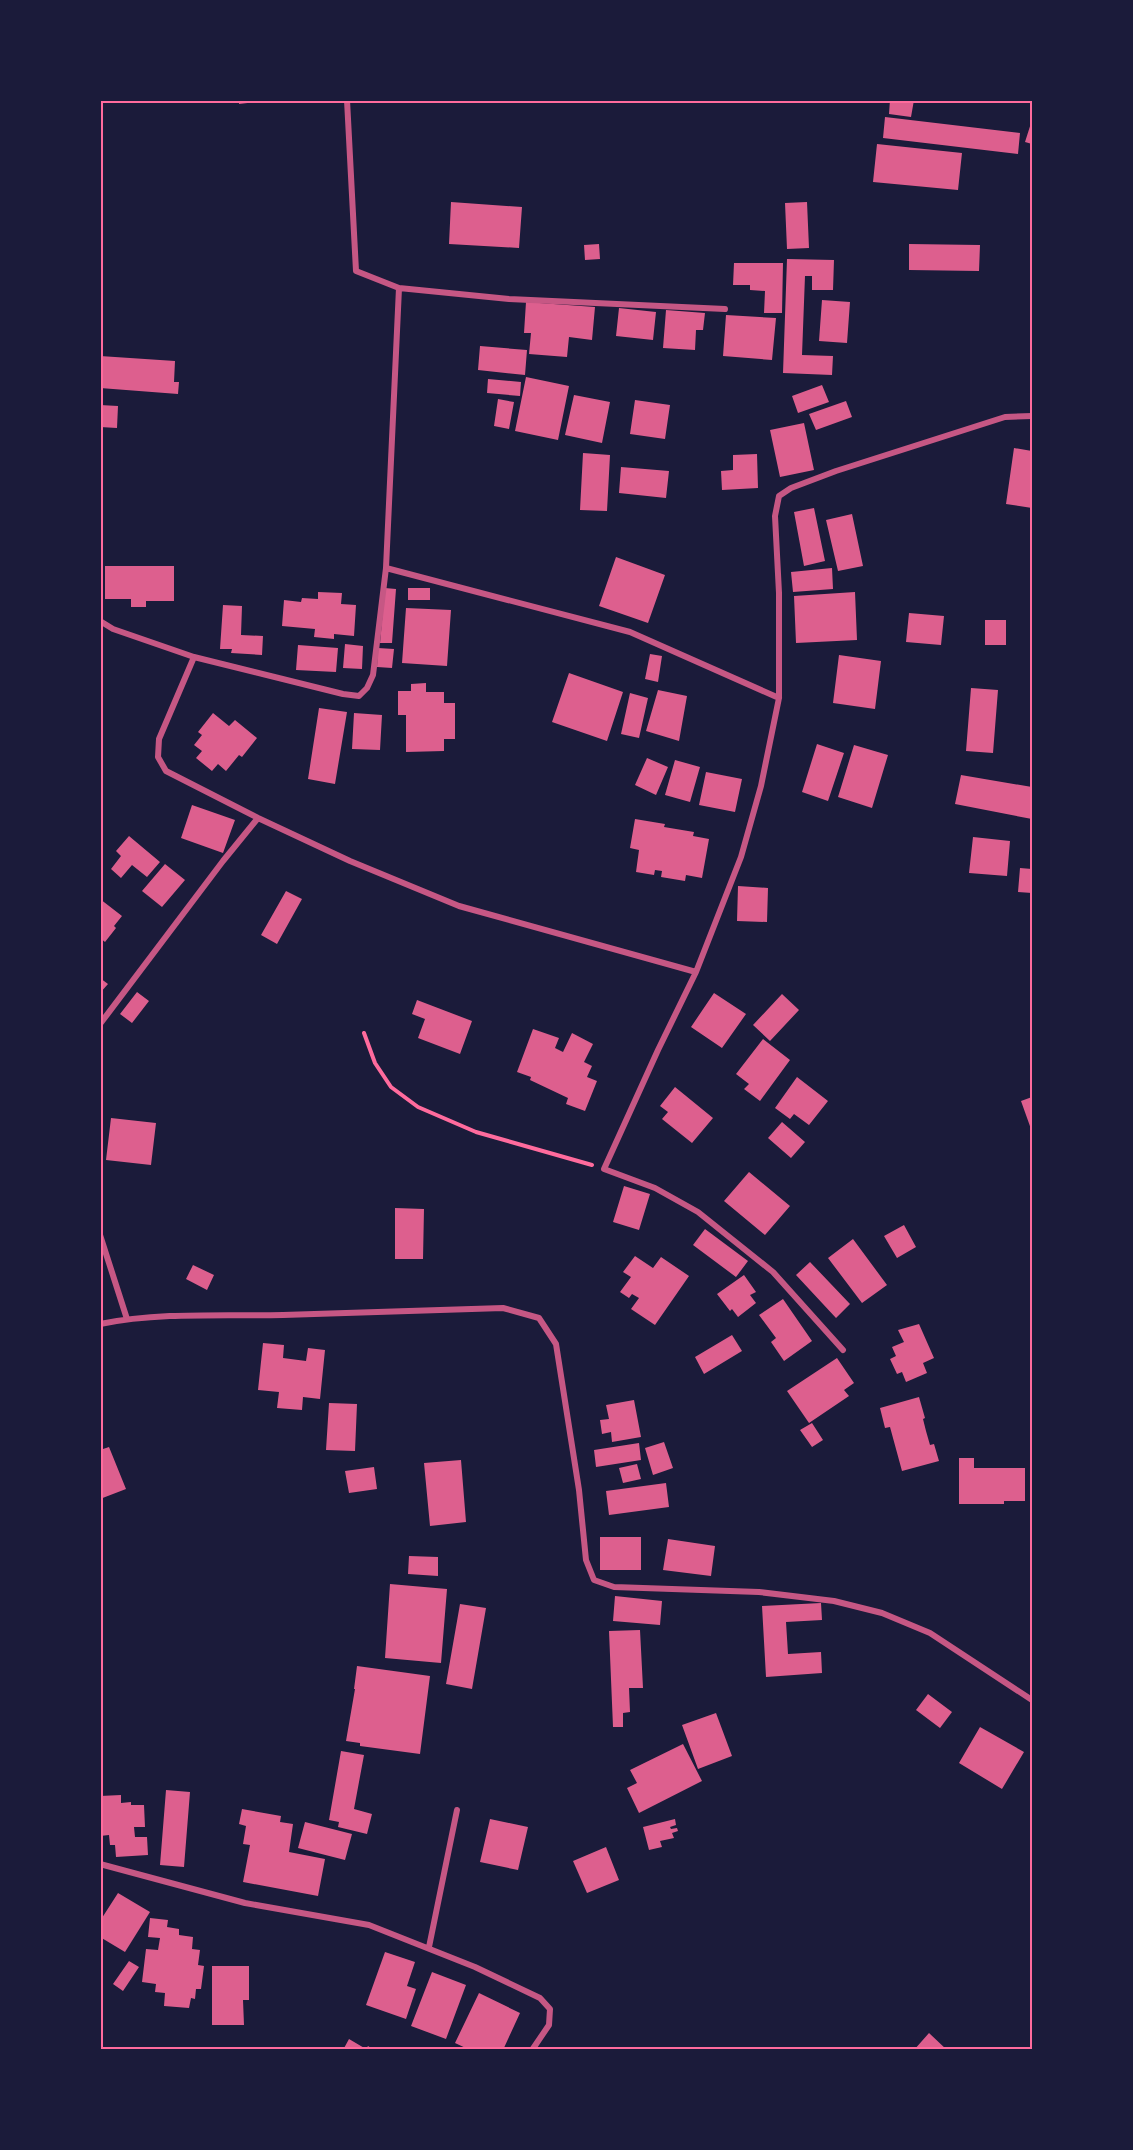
<svg xmlns="http://www.w3.org/2000/svg" width="1133" height="2150" font-family="Bitter,serif">
	<style>
		.building { fill: #dd5f8e }
		.lines { fill: none; stroke-linecap: round; stroke-linejoin: round }
		.path { stroke: #ff6b9d; stroke-width: 4 }
		.minor { stroke: #c65784; stroke-width: 6 }
		.neatline { fill: none; stroke: #ff6b9d; stroke-width: 2 }
	</style>
	<rect width="100%" height="100%" fill="#1b1b3a"/>
	<path class="building" d="M239,100H256V102L239,104Z
		M890,100H914L911,117L889,114Z
		M885,117L1020,133L1018,154L883,138Z
		M1032,120V144L1025,142Z
		M877,144L962,153L958,190L873,182Z
		M451,202L522,207L519,248L449,244Z
		M807,202L809,248L787,249L785,203Z
		M599,244L600,259L585,260L584,245Z
		M909,244L980,245L979,271L909,270Z
		M787,259L834,260L833,290H812V276H805L802,355L833,356L832,375L783,373Z
		M734,263H783L782,313H764L765,291L750,290V285H733Z
		M822,300L850,302L847,343L819,341Z
		M526,302L595,307L592,340L569,337L567,357L529,354L531,333H524Z
		M619,308L656,312L653,340L616,336Z
		M666,310L705,313L703,330H696L695,350L663,348Z
		M726,315L776,318L772,360L723,356Z
		M480,346L527,350L525,375L478,370Z
		M100,356L175,361L174,382H179L178,394L100,388Z
		M526,377L569,386L558,440L515,431Z
		M488,379L521,382L520,396L487,393Z
		M822,385L829,402L798,413L792,396Z
		M574,395L610,402L602,443L565,435Z
		M498,399L514,402L509,429L494,426Z
		M635,400L670,405L665,439L630,434Z
		M846,401L852,417L816,430L809,414Z
		M100,405L118,406L117,428L100,427Z
		M804,423L814,470L780,477L770,430Z
		M1014,448L1032,451V508L1006,504Z
		M583,453L610,455L607,511L580,510Z
		M757,454L758,488L722,490L721,471L733,470V455Z
		M621,467L669,471L666,498L619,493Z
		M814,508L825,561L804,566L794,512Z
		M852,514L863,566L838,571L826,520Z
		M616,557L665,575L648,623L599,606Z
		M105,566H174V601H146V607H131V599H105Z
		M832,568L833,589L793,592L791,572Z
		M385,588L396,589L392,643H380Z
		M408,588H430V600H408Z
		M318,592L342,593L341,604L356,605L354,636L334,634V639L314,637L315,629L282,626L284,600L301,602L302,598L318,599Z
		M855,592L857,640L796,643L794,596Z
		M223,605L242,606L241,635L263,636L262,655L231,653L232,649H220Z
		M406,608L451,610L447,666L402,663Z
		M909,613L944,616L941,645L906,642Z
		M985,620H1006V645H985Z
		M345,644L363,646L362,669L343,668Z
		M298,645L338,648L336,672L296,670Z
		M378,648L394,649L392,668L377,667Z
		M650,654L662,656L658,682L645,679Z
		M839,655L881,661L875,709L833,703Z
		M569,673L623,692L607,741L552,722Z
		M426,683V692H444V703H455V739H444V751L406,752V715H398V691H411V684Z
		M971,688L998,690L993,753L966,751Z
		M658,690L687,696L679,741L646,731Z
		M630,693L648,698L639,738L621,734Z
		M319,708L347,712L335,784L308,779Z
		M213,713L229,726L235,720L257,738L242,757L239,755L226,771L218,764L212,771L196,758L202,751L194,745L202,735L198,732Z
		M354,713L382,715L380,750L352,749Z
		M817,744L844,753L828,801L802,792Z
		M854,745L888,755L872,808L838,797Z
		M647,758L668,767L656,795L635,785Z
		M675,760L700,767L690,802L665,795Z
		M706,772L742,779L735,812L699,805Z
		M961,775L1032,787V819L955,804Z
		M192,805L235,820L223,853L181,838Z
		M635,819L665,824L664,827L694,832L693,836L709,839L702,878L686,875L685,881L661,877L662,871L655,870L654,875L636,872L639,850L630,848Z
		M129,836L160,862L147,877L132,865L121,878L111,869L121,856L116,851Z
		M973,837L1010,841L1007,876L969,873Z
		M165,864L185,880L162,907L142,891Z
		M1020,868L1032,869V893L1018,892Z
		M738,886L768,888L767,922L737,921Z
		M286,891L302,899L277,944L261,935Z
		M100,899L122,916L114,926L116,928L105,942L100,938Z
		M100,978L108,984L100,993Z
		M137,992L149,1001L132,1023L120,1014Z
		M714,993L746,1014L722,1048L691,1027Z
		M782,994L799,1010L770,1041L753,1025Z
		M417,1000L472,1021L460,1054L418,1038L425,1019L412,1014Z
		M533,1029L559,1038L555,1048L563,1052L572,1033L593,1044L584,1062L592,1066L587,1077L597,1081L585,1111L566,1104L568,1098L530,1080L531,1077L517,1072Z
		M763,1039L790,1060L760,1101L744,1089L749,1084L736,1074Z
		M797,1077L828,1101L809,1125L794,1114L790,1119L775,1108Z
		M675,1087L713,1118L692,1143L662,1119L668,1112L660,1106Z
		M1032,1097V1128L1031,1129L1021,1101Z
		M111,1118L156,1123L151,1165L106,1160Z
		M782,1122L805,1142L791,1158L768,1138Z
		M749,1172L790,1206L765,1235L724,1201Z
		M624,1186L650,1194L639,1230L613,1222Z
		M395,1208L424,1209L423,1259H395Z
		M904,1225L916,1247L897,1258L884,1236Z
		M705,1229L748,1261L736,1277L693,1245Z
		M853,1239L887,1285L862,1303L828,1258Z
		M635,1256L653,1268L661,1257L689,1276L655,1325L631,1309L639,1298L632,1294L629,1298L620,1292L631,1277L623,1272Z
		M810,1262L850,1304L836,1318L796,1275Z
		M193,1265L214,1275L207,1290L186,1279Z
		M744,1275L756,1292L750,1295L756,1303L738,1317L732,1309L730,1311L717,1294Z
		M783,1299L812,1341L784,1361L771,1342L776,1338L759,1315Z
		M919,1324L934,1358L923,1363L927,1373L906,1382L902,1372L897,1374L890,1359L896,1356L892,1347L904,1342L898,1330Z
		M732,1335L742,1351L704,1374L695,1357Z
		M263,1343L284,1345L283,1358L306,1361L308,1348L325,1350L320,1399L303,1397L302,1410L277,1408L279,1392L258,1390Z
		M837,1358L854,1383L844,1390L849,1396L809,1423L787,1391Z
		M919,1397L925,1418L923,1419L926,1431L930,1445L934,1444L939,1461L902,1471L890,1427L885,1428L880,1408Z
		M634,1400L641,1437L612,1442L611,1432L602,1434L600,1420L609,1419L606,1405Z
		M329,1403L357,1404L355,1451L326,1450Z
		M812,1423L823,1440L812,1447L800,1430Z
		M664,1442L673,1468L653,1475L645,1448Z
		M639,1443L641,1460L596,1467L594,1450Z
		M109,1447L126,1489L100,1499V1450Z
		M959,1458H974V1468H1025V1501H1004V1504H959Z
		M461,1460L466,1522L430,1526L424,1463Z
		M637,1464L641,1479L623,1483L619,1468Z
		M374,1467L377,1489L349,1493L345,1471Z
		M666,1483L669,1507L609,1515L606,1491Z
		M600,1537H641V1570H600Z
		M668,1539L715,1546L711,1576L663,1570Z
		M409,1556L438,1557V1576L408,1574Z
		M390,1584L447,1589L441,1663L385,1658Z
		M615,1596L662,1601L660,1625L613,1621Z
		M821,1603L822,1620L786,1622L788,1654L821,1652L822,1673L766,1677L762,1606Z
		M460,1604L486,1608L472,1689L446,1684Z
		M640,1630L643,1688H629L630,1712L623,1713V1727H613L609,1631Z
		M357,1666L430,1676L420,1754L360,1746V1743L346,1741L355,1689H354Z
		M928,1694L952,1712L940,1728L916,1710Z
		M716,1713L732,1756L698,1769L682,1725Z
		M980,1727L1024,1752L1002,1789L959,1763Z
		M683,1744L702,1781L639,1813L627,1788L637,1783L630,1770Z
		M341,1751L364,1755L354,1809L372,1814L367,1834L338,1827L339,1822L329,1820Z
		M166,1790L190,1792L184,1867L160,1865Z
		M121,1795V1803L131,1802V1805H144L145,1827H134L135,1837H147L148,1855L116,1857L115,1845H110L109,1835L100,1836V1796Z
		M242,1809L281,1816L280,1822L293,1824L289,1852L325,1859L318,1896L243,1882L250,1845L243,1844L246,1826L239,1824Z
		M490,1819L528,1827L518,1870L480,1862Z
		M675,1819L676,1825L670,1827L671,1829L677,1828L678,1831L672,1833L674,1838L660,1841L662,1847L649,1850L643,1827Z
		M305,1822L352,1834L345,1860L298,1848Z
		M606,1847L619,1880L587,1893L573,1861Z
		M118,1893L150,1912L125,1952L100,1937V1921Z
		M150,1918L168,1920L167,1927L179,1929V1935L193,1937L192,1949L200,1950L198,1965L204,1966L201,1989H196L195,1999L191,1998L189,2008L164,2006L165,1993L155,1992L156,1984L142,1982L146,1949L158,1950L160,1938L148,1937Z
		M385,1952L415,1962L407,1986L416,1989L406,2019L366,2005Z
		M129,1961L139,1967L123,1991L113,1984Z
		M212,1966H249V2000H243L244,2025H212Z
		M432,1972L466,1985L446,2039L411,2026Z
		M479,1993L520,2013L503,2050H470L455,2043Z
		M929,2033L947,2050H914Z
		M349,2039L366,2049L368,2046L374,2050H343Z"/>
	<g class="lines">
		<path class="path" d="M364,1033L375,1063L391,1087L418,1107L476,1132L592,1165"/>
		<path class="minor" d="M347,100L356,271L399,288L509,299L725,309
			M386,568L630,632L779,698
			M100,621L113,629L194,657L343,694L359,696L367,688L373,675L386,568L399,288
			M194,657L159,739L158,757L166,771L258,818L350,861L459,906L696,972
			M100,1024L223,861L258,818
			M100,1235L127,1319
			M100,1324C160,1312 223,1316 283,1315C357,1313 430,1310 503,1308L539,1318L556,1344L579,1490L586,1560L594,1580L614,1587L759,1592L834,1601L882,1613L930,1633L1032,1700
			M843,1350L773,1272L698,1212L655,1188L604,1169L658,1050L696,972L741,857L761,786L779,698V593L775,516L779,496L791,488L836,471L1005,417L1032,416
			M100,1864L245,1903L369,1925L475,1967L540,1998L550,2009L549,2025L532,2050
			M429,1947L457,1810"/>
	</g>
	<rect width="1133" height="2150" fill="none" stroke="#1b1b3a" stroke-width="204"/>
	<rect x="102" y="102" width="929" height="1946" class="neatline"/>
</svg>
